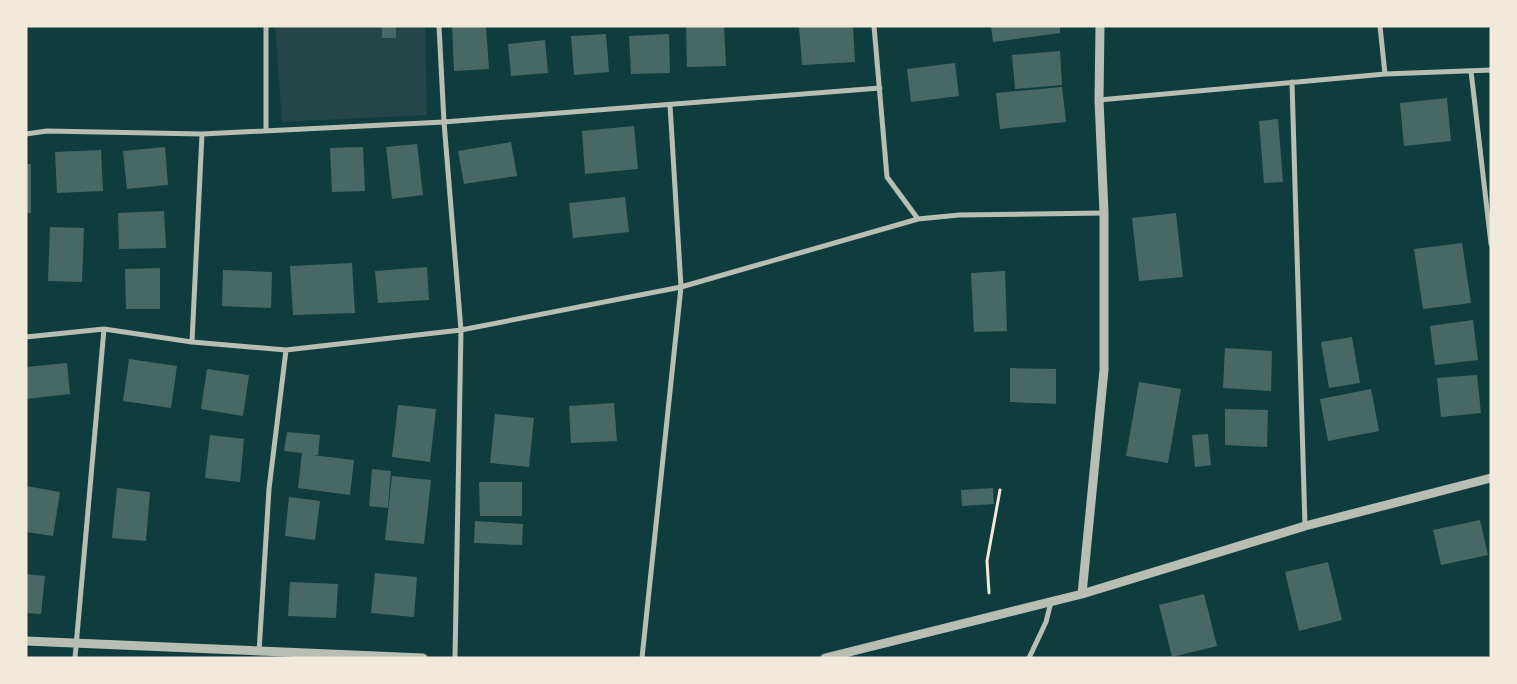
<svg xmlns="http://www.w3.org/2000/svg" width="1517" height="684" font-family="'Noto Serif',serif">
	<style>
		.green { fill: #244646 }
		.building { fill: #486865 }
		.lines { fill: none; stroke-linecap: round; stroke-linejoin: round }
		.path { stroke: #f1e9da; stroke-width: 3 }
		.minor { stroke: #b8beb3; stroke-width: 5 }
		.tertiary { stroke: #b8beb3; stroke-width: 9 }
	</style>
	<rect width="100%" height="100%" fill="#0f3d3e"/>
	<path class="green" d="M275,26H425L427,115L282,122Z"/>
	<path class="building" d="M382,26H396V38H382Z
		M452,26H486L489,69L454,71Z
		M686,26H724L726,66L687,67Z
		M799,26H853L855,62L802,65Z
		M991,26H1060V33L993,42Z
		M606,34L609,72L574,75L571,36Z
		M669,34L670,73L631,74L629,36Z
		M545,40L548,73L511,76L508,44Z
		M1060,51L1062,85L1015,89L1012,55Z
		M955,63L959,96L911,102L907,69Z
		M1062,87L1066,122L1000,129L996,93Z
		M1447,98L1451,141L1404,146L1400,103Z
		M1278,119L1283,182L1264,183L1259,121Z
		M634,126L638,169L585,174L582,131Z
		M511,142L517,176L464,184L458,151Z
		M417,144L423,195L392,199L386,147Z
		M165,147L168,185L127,189L123,151Z
		M363,147L365,191L332,192L330,148Z
		M101,150L103,191L57,193L55,152Z
		M26,164H31V213H26Z
		M625,197L629,232L573,238L569,203Z
		M164,211L166,248L119,249L118,213Z
		M1176,213L1183,277L1139,281L1132,218Z
		M50,227L84,228L82,282L48,281Z
		M1462,243L1471,303L1423,309L1414,249Z
		M352,263L355,313L293,315L290,266Z
		M427,267L429,300L378,303L375,271Z
		M160,268V309H126L125,269Z
		M223,270L272,272L271,308L222,306Z
		M1005,271L1007,331L974,332L971,273Z
		M1473,320L1478,360L1435,365L1430,326Z
		M1352,337L1360,383L1329,388L1321,342Z
		M1225,348L1272,351L1271,391L1223,388Z
		M129,359L177,366L171,408L123,401Z
		M67,363L70,394L26,399V367Z
		M1010,368L1056,369V404L1010,402Z
		M207,369L249,375L243,416L201,409Z
		M1477,375L1481,413L1441,417L1437,378Z
		M1139,382L1181,389L1168,463L1126,456Z
		M1371,389L1379,431L1328,441L1320,399Z
		M614,403L617,441L571,443L569,406Z
		M398,405L436,409L430,462L392,457Z
		M1225,409L1268,410L1267,447L1225,445Z
		M495,414L534,418L529,467L490,463Z
		M287,432L320,435L318,455H312L354,460L350,495L298,488L302,453L284,451Z
		M1208,434L1211,465L1195,467L1192,435Z
		M210,435L244,439L240,482L205,478Z
		M372,469L391,471L388,508L369,506Z
		M392,476L431,480L424,544L385,540Z
		M479,482H522V516H480Z
		M26,486L60,492L53,536L26,532Z
		M117,488L150,492L146,541L112,538Z
		M993,488L994,504L962,506L961,490Z
		M289,497L320,501L315,540L285,536Z
		M1480,520L1488,555L1441,565L1433,530Z
		M475,521L523,524L522,545L474,543Z
		M1328,562L1342,620L1299,631L1285,572Z
		M375,573L417,577L414,617L371,613Z
		M26,574L45,576L41,614L26,613Z
		M290,582L338,584L336,618L288,616Z
		M1204,594L1217,646L1172,657L1159,605Z"/>
	<g class="lines">
		<path class="path" d="M989,593L987,561L1000,490"/>
		<path class="minor" d="M439,26L444,122L461,330L455,658
			M874,26L887,177L918,219
			M1380,26L1385,74
			M1471,71L1491,244
			M1292,82L1305,526
			M1099,100L1385,74L1491,70
			M266,129V26
			M26,134L47,131L202,134L444,122L880,88
			M26,337L104,329L192,342L286,350L461,330L681,287L918,219L959,215L1104,213
			M192,342L202,134
			M259,652L269,489L286,350
			M75,658L104,329
			M642,658L681,287L670,105
			M1029,658L1046,622L1051,602"/>
		<path class="tertiary" d="M1082,594L1104,370V213L1099,100L1100,26
			M26,641L423,658
			M825,658L1082,594L1305,526L1491,478"/>
	</g>
	<rect width="1517" height="684" fill="none" stroke="#f1e9da" stroke-width="55"/>
</svg>
